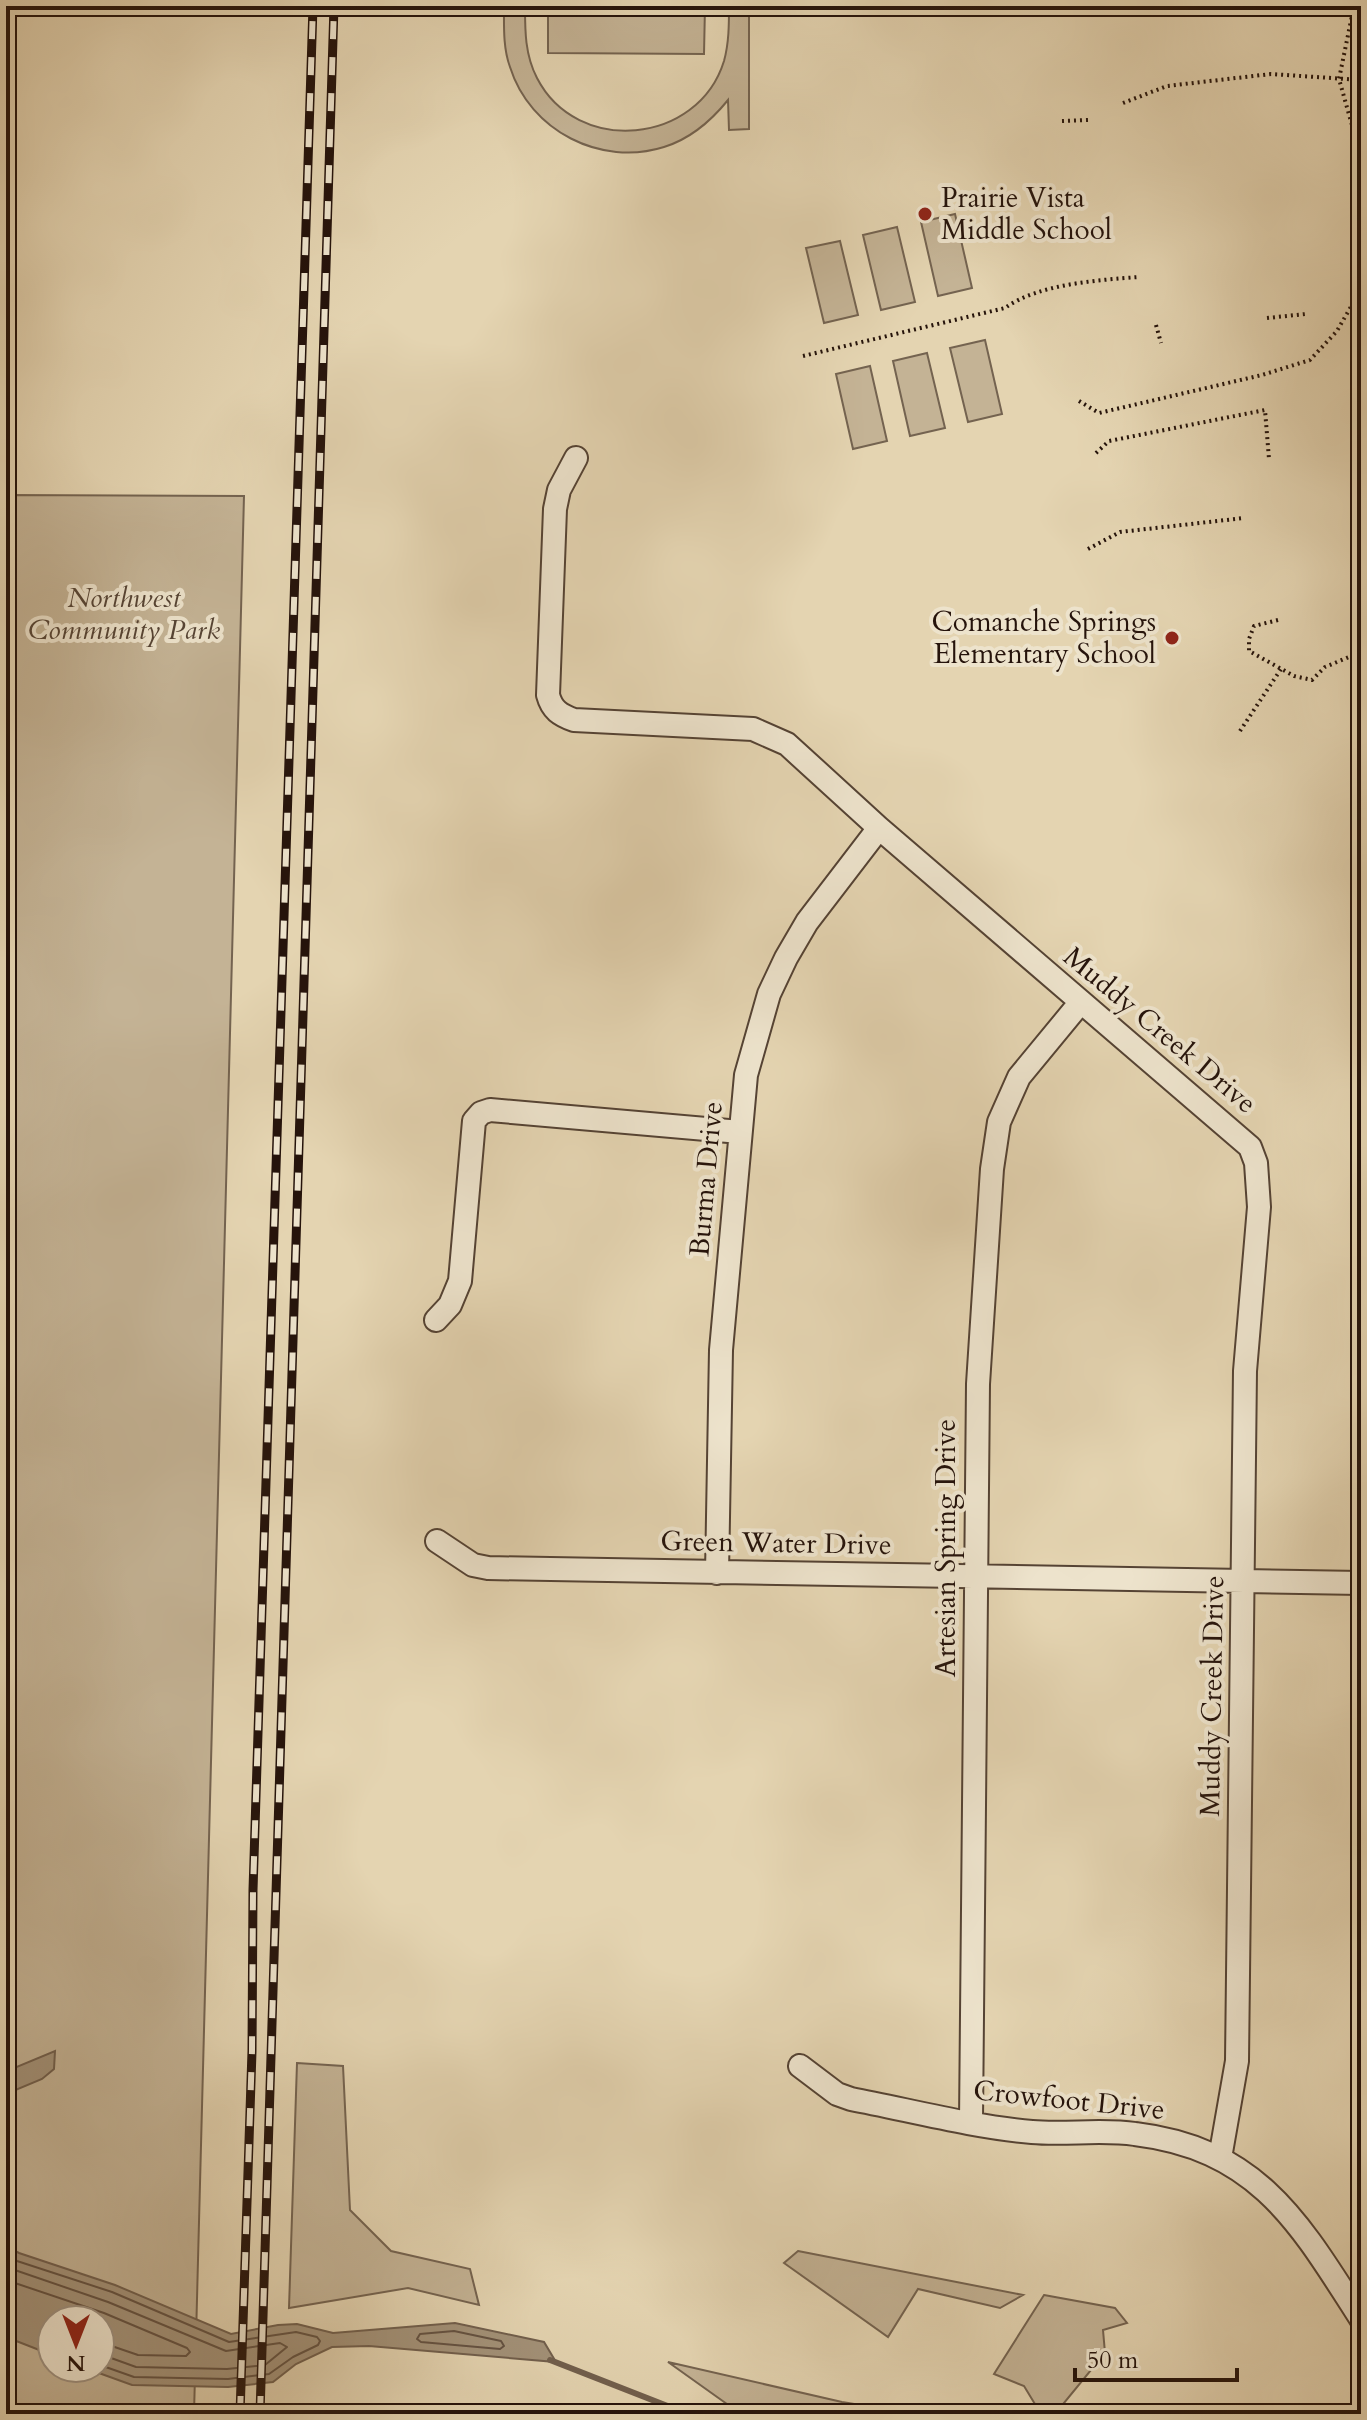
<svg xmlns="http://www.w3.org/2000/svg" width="1367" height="2420" font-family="Cardo,serif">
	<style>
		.green { fill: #c4b395; stroke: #746350; stroke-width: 2; fill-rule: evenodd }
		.water { fill: #a39279; stroke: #715f4d; stroke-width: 2 }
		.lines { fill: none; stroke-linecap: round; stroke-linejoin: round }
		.shore { stroke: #645242; stroke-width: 2 }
		.stream { stroke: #715f4d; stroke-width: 6 }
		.street-casing { stroke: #554334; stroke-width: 26 }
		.path { stroke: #25130b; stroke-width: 4; stroke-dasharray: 2 4; stroke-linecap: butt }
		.street { stroke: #ede3cc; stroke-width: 22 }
		.rail-casing { stroke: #25130b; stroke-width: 9 }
		.rail { stroke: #ede3cc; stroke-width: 6; stroke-dasharray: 18; stroke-linecap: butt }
		.poi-dot { fill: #8f2418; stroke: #ede3cc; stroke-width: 3 }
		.labels { text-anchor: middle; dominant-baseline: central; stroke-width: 8; stroke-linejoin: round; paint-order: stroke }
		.poi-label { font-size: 28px; fill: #25130b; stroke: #ede3cc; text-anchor: start }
		.park-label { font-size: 28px; font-style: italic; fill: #554334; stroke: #ede3cc }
		.street-label { font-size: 28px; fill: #25130b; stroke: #ede3cc }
	</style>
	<rect width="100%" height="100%" fill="#e4d4b1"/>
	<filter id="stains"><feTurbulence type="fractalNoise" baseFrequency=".0025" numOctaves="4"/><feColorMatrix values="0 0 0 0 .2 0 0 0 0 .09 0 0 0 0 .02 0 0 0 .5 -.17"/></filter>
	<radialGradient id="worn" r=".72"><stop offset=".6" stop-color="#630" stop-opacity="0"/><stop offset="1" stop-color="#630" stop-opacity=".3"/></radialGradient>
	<path class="green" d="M504,6H525C525,31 525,55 537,78C577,156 698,145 724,61C729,43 729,24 729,6H749V129L729,130L728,100C711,121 690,139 664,147C601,167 530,131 510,67C503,48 504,27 504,6Z
		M548,6H705L704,54L548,53Z
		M955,214L972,288L938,296L921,222Z
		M897,227L915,302L881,310L863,235Z
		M840,241L858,315L824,323L806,248Z
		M985,340L1002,414L968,422L950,348Z
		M927,353L945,428L910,436L893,361Z
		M870,366L887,441L853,449L836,374Z
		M6,495L244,496L194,2414H6ZM52,2320H100V2368H52Z
		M297,2063L343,2066L350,2210L391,2251L470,2269L479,2305L408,2288L289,2308Z
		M798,2251L1023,2295L1000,2308L918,2289L888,2337L784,2263Z
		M1044,2295L1115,2308L1127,2323L1103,2330L1105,2353L1055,2414H1041L1024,2386L994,2374Z
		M668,2362L842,2402L916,2414H741Z"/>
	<path class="water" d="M55,2051L54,2069L42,2079L6,2094V2076L14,2068Z
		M6,2246L19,2253L115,2285L231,2334L278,2325L297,2324L333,2333L455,2323L544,2342L556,2362L369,2346L332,2347L296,2364L273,2382L228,2387L132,2385L85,2368H100V2320H52V2355L6,2337Z"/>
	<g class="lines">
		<path class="shore" d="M6,2255L17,2261L112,2292L229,2342L296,2332L317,2337L320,2341L318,2345L293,2357L269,2374L228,2379L134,2377L100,2365
			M6,2267L108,2302L226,2351L280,2343L287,2347L265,2365L227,2369L136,2367L100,2354
			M6,2280L104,2313L187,2348L190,2352L186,2356L138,2355L100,2342
			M454,2331L501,2341L504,2346L500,2349L421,2342L417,2339L420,2334Z"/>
		<path class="stream" d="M550,2360L688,2414"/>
		<defs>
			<path id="street" d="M576,458L559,490L555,509L548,695C552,710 560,715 574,720L753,729L787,744L879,828L1250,1147L1256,1163L1259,1207L1245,1371L1237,2061L1220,2158
				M436,1320L450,1305L460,1281L474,1121L481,1113L490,1110L740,1132
				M437,1541L473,1565L488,1568L1361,1583
				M717,1573L721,1350L746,1075L769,994L786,958L807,922L879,828
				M800,2066L837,2094L851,2099C909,2110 973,2127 1032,2132C1066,2135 1101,2129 1135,2134C1259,2149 1300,2224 1361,2319
				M971,2121L978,1384L992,1169L999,1122L1019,1077L1080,1003"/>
		</defs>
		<use href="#street" class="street-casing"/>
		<path class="path" d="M1354,6L1339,79L1361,157
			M1123,103L1167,86L1271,74L1361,80
			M1062,121L1088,120
			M1267,318L1306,314
			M1156,325L1161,343
			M803,356L1005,308C1038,284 1098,280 1139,277
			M1079,401L1099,413L1262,375L1310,360L1337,331L1361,289
			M1096,453L1109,441L1265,410L1269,459
			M1088,549L1120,532L1244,518
			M1278,620L1254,626L1249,639V651L1294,676L1312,680L1325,667L1361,652
			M1240,731L1281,669"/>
		<use href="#street" class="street"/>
		<defs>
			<path id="rail" d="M240,2414L252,2051L253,1890L313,6
				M260,2414L334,6"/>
		</defs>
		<use href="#rail" class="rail-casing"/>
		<use href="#rail" class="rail"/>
	</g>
	<g class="poi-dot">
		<circle cx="925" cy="214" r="8"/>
		<circle cx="1172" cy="638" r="8"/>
	</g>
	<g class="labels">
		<g class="poi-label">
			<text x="941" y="198">Prairie Vista<tspan x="941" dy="32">Middle School</tspan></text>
			<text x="1156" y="622" text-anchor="end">Comanche Springs<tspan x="1156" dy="32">Elementary School</tspan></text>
		</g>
		<g class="park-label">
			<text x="124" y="598">Northwest<tspan x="124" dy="32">Community Park</tspan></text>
		</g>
		<g class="street-label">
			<text transform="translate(1160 1030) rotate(40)">Muddy Creek Drive</text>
			<text transform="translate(706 1179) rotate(-85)">Burma Drive</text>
			<text transform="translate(776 1543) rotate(1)">Green Water Drive</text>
			<text transform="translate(946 1548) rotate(-90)">Artesian Spring Drive</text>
			<text transform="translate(1212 1696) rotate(-89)">Muddy Creek Drive</text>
			<text transform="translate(1069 2100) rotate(6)">Crowfoot Drive</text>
		</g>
	</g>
	<rect width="1367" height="2420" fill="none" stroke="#e4d4b1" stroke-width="32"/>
	<rect x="8" y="8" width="1351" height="2404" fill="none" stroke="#25130b" stroke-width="4"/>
	<rect x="16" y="16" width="1335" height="2388" fill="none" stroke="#25130b" stroke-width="2"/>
	<g transform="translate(76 2344) rotate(180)"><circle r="38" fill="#ede3cc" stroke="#9d907f" stroke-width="2"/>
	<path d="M0-6L14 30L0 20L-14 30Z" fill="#8f2418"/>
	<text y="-12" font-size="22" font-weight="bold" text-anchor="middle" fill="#25130b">N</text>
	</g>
	<path d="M1075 2368v12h162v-12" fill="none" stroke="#25130b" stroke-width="4"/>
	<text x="1087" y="2368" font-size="24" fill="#25130b" stroke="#ede3cc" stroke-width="6" paint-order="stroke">50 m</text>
	<rect width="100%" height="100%" filter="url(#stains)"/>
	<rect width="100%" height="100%" fill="url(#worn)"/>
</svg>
